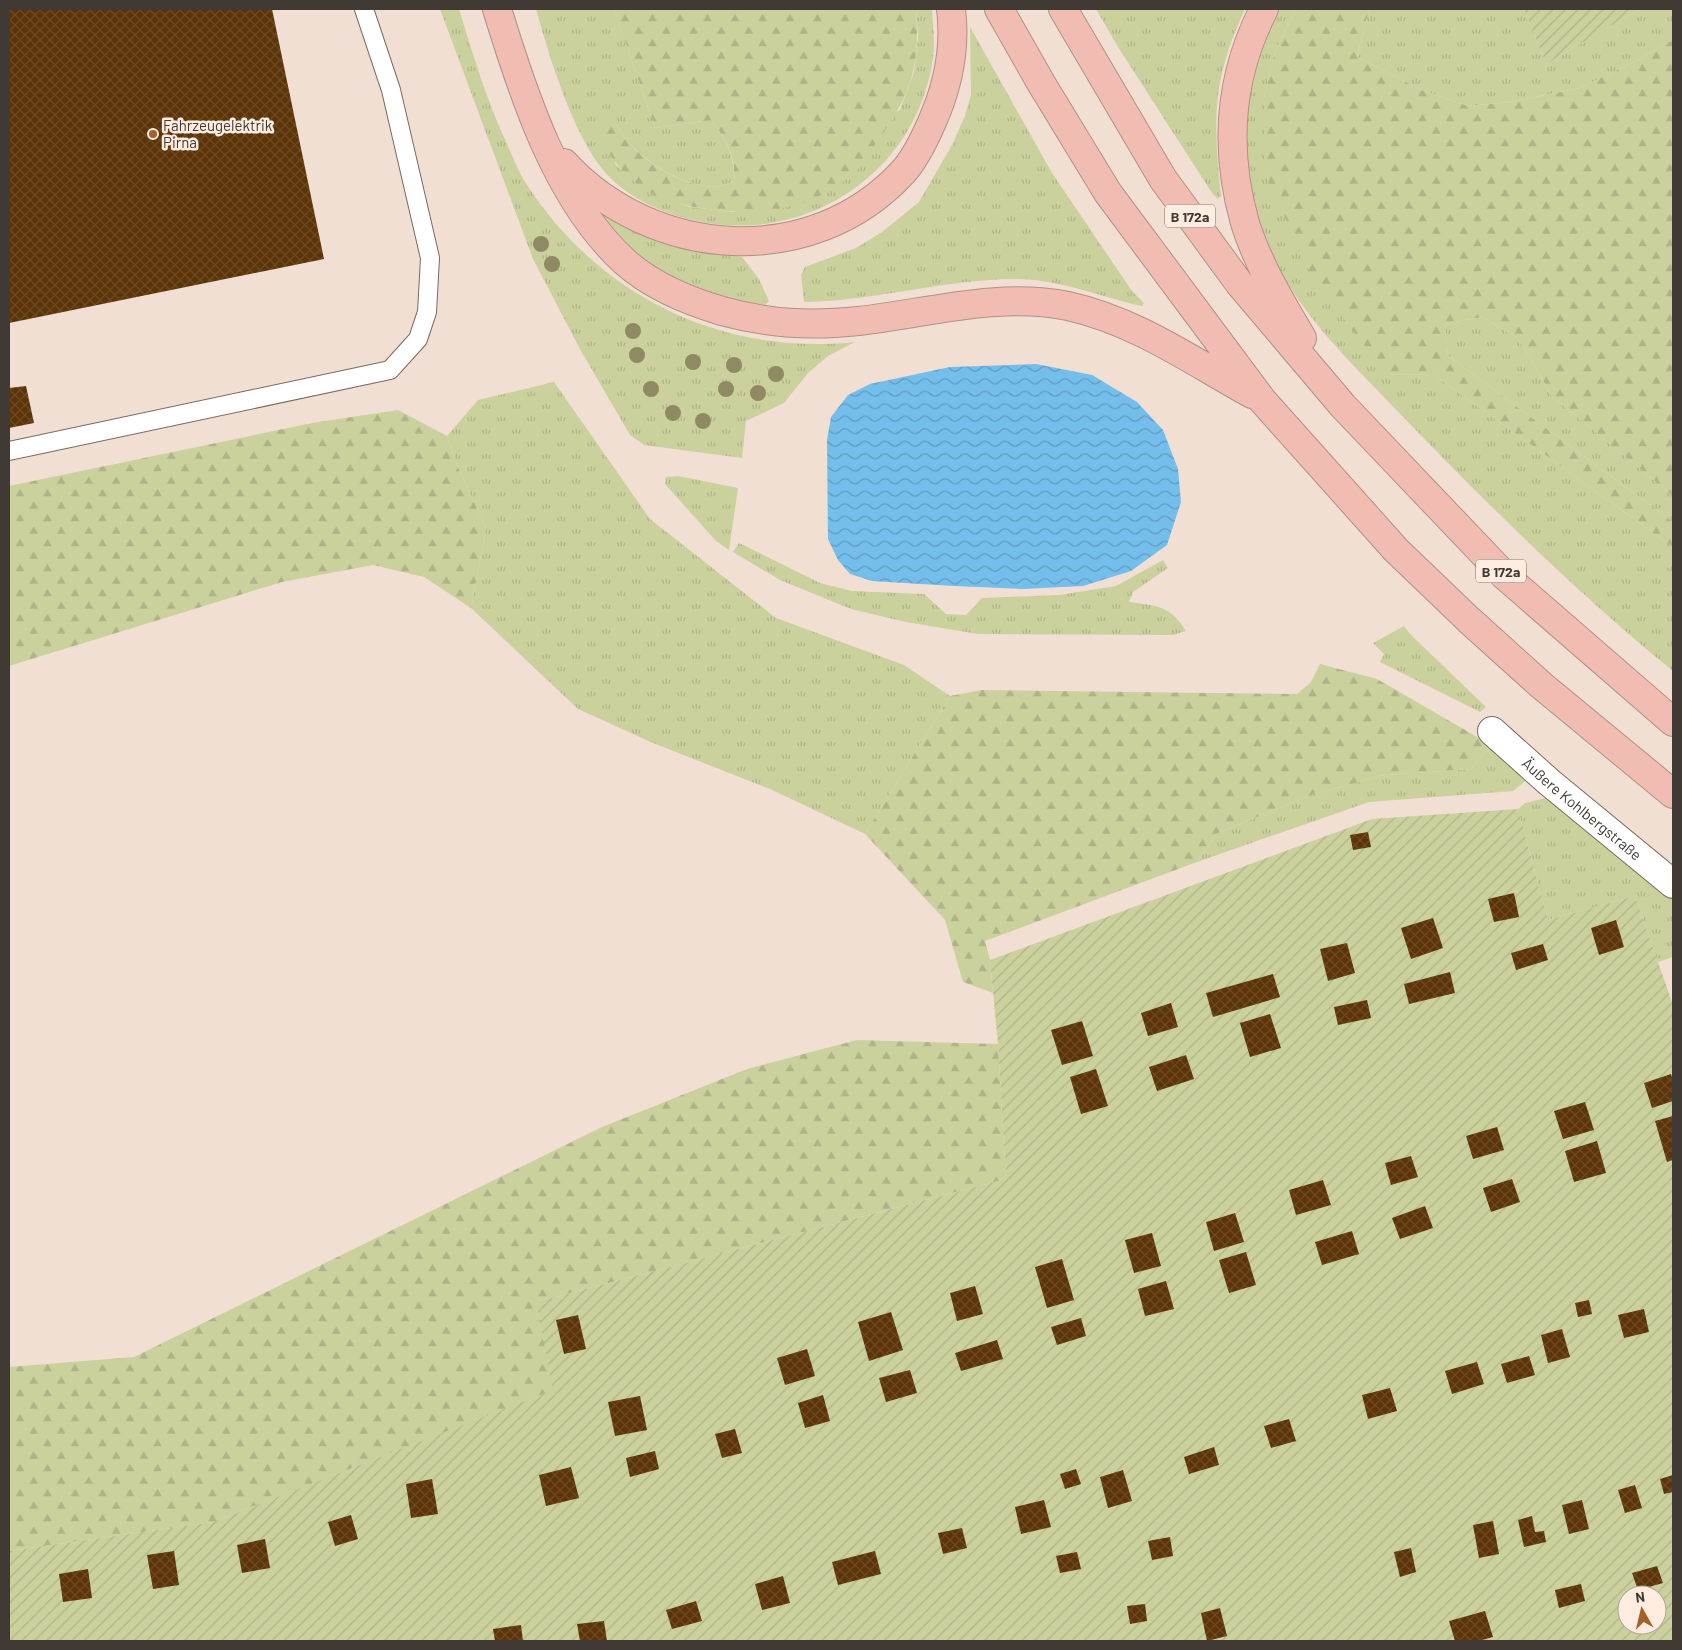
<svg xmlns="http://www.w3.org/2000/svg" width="1682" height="1650" font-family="Barlow,sans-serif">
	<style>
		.grass { fill: url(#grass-tufts) }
		.forest { fill: url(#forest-firs) }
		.garden { fill: url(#garden-furrows); fill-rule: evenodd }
		.water { fill: url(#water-waves) }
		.building { fill: url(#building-cross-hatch) }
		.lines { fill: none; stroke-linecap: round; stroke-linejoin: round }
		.lane-casing { stroke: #7a6b5f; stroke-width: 20 }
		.street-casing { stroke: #7a6b5f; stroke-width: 30 }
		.highway-casing { stroke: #b38f86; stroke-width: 30 }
		.lane { stroke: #fff; stroke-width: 18 }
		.street { stroke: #fff; stroke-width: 28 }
		.highway { stroke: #f1bdb2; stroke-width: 28 }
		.tree { fill: #8f8a63 }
		.poi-dot { fill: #a1612a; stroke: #fdecdf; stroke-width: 2 }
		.labels { text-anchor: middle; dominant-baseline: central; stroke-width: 5; stroke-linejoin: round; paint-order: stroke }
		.shield { fill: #fdecdf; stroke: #796f67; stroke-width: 1 }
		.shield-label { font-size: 14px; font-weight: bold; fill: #403934 }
		.poi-label { font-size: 15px; fill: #403934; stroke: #fdecdf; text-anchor: start }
		.street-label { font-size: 15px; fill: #403934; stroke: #fdecdf }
	</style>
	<defs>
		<pattern id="grass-tufts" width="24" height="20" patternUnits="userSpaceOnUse" patternTransform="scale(1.25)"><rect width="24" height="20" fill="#cbd19d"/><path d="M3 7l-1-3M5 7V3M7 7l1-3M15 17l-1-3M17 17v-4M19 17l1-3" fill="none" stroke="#afb488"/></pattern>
		<pattern id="forest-firs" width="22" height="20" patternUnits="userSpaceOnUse" patternTransform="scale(1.25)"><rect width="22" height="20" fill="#cbd19d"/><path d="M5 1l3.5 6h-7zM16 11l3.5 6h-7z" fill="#afb488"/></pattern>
		<pattern id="garden-furrows" width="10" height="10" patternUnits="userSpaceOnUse" patternTransform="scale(1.25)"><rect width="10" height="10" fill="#cbd19d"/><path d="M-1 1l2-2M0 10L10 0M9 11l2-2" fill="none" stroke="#afb488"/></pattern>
		<pattern id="water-waves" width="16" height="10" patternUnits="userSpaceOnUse" patternTransform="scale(1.25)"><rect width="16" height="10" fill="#74beec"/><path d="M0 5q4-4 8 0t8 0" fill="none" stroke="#619bc0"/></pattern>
		<pattern id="building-cross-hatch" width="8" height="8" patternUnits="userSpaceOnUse" patternTransform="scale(1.25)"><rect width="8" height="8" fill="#5c3408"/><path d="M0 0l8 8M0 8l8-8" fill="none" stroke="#6c4a24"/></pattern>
	</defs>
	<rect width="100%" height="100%" fill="#f0dfd2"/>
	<path class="grass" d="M440,9H459C473,55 487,101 507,144C513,158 519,173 527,185C600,297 723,356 855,342L828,356L808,373L784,403L746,421L742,458L644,445L630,435L581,351L533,259Z
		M536,9H614L655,128L711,120C726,138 735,157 734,181C702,200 650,166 628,142C623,136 619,129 615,123V164L638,185L658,196L690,207L734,212L900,110L914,72L918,37L916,9H932C933,25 935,42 933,58C917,174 804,247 692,220C660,212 626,197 604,171C573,135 549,56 536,9Z
		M1096,9H1245C1212,80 1213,120 1221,196L1218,199L1212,193L1118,47Z
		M1280,9H1296L1275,52L1264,98V170L1388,375L1433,374L1673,547V671C1580,595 1493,510 1410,424C1355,366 1287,306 1261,228C1236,156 1244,76 1280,9Z
		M1369,9H1524L1546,64L1640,9H1673V40L1638,60L1580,88L1510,102L1468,106L1424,91L1357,57Z
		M970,27L1052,173L1132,291L1144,303L1142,306C1100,297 1060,279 1016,279C945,279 875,301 804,302L801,275L805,267L856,248L882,232L919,202L952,145L965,116L971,94Z
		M591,200C612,214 633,231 657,241C684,251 714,253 742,257L759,279L769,301L765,305C707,296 653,274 611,233C602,225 597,210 591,200Z
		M1482,317L1518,338L1552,396L1673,496V522L1447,355L1445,324Z
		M554,382L650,519L776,618L904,665L950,696L865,834L770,789L653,743L578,709L471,608L486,528L457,465L447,436L478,400Z
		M678,476L738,488L729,550L716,541L665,484L666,477Z
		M739,543L820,583L852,591L924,594L946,614L966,615L982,598L1059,595L1116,586L1163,560L1168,568L1133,592L1129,602C1157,606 1170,605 1186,631L1173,635L978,634L906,622L851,609L780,580L733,552Z
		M1404,626L1410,634L1486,707L1480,712L1380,662L1384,654L1373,643Z
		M1491,745L1528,779L1513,791L1369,802L1197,862L1216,834L1311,795L1384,775L1471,769Z
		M1546,798L1673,900V957L1658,962L1635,896L1548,920L1518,809L1525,803Z"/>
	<path class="forest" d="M614,9H916C920,65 912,93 879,139C871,150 863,164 854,173C816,207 766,216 716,210C689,207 660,202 638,185C617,169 605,148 592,126L615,123C619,129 623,136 628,142C649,166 702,200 734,181C736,157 726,138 711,120L655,128Z
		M1296,9H1369L1357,57L1424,91L1468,106L1510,102L1580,88L1638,60L1673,40V496L1552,396L1518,338L1482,317L1445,324L1447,355L1673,522V547L1433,374L1388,375L1313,280L1264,170V98L1275,52Z
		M398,410L447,436L457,465L486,528L471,608L424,577L373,565L282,582L9,666V486L312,423Z
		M1320,664L1377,679L1491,745L1471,769L1384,775L1311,795L1216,834L1197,862L985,941L990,960L993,993L963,982L945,920L865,834L950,696L982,690L1297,694L1311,682Z
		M857,1040L998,1044L1006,1179L536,1302L554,1390L213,1522L9,1551V1367L134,1357L602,1127L747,1069Z"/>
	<path class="garden" d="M1524,9H1640L1546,64Z
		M1518,809L1548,920L1635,896L1673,1005V1641H9V1551L213,1522L553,1390L536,1302L1006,1179L998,1044L990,960L1372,819ZM1627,1595H1657V1625H1627Z"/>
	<path class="water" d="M1036,364L1092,375L1137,402L1163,430L1178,469L1181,502L1167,545L1131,571L1083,586L1023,589L954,586L872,581L850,574L838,560L828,539L827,440L831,417L848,395L870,384L950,367Z"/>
	<path class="building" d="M9,9H272L324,259L9,323Z
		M26,386L34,423L9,428V388Z
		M1368,832L1371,847L1353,850L1350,835Z
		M1514,893L1519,917L1494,922L1488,899Z
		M1433,918L1443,948L1411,959L1401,928Z
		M1616,920L1624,947L1599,955L1591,928Z
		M1347,943L1355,973L1328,981L1320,949Z
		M1543,944L1548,960L1516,970L1511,953Z
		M1450,972L1455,993L1409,1004L1404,984Z
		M1273,974L1280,997L1213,1017L1206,993Z
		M1367,1000L1371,1018L1338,1025L1334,1007Z
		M1171,1003L1178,1027L1148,1036L1141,1013Z
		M1270,1014L1281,1048L1250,1057L1240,1023Z
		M1082,1021L1093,1056L1062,1065L1051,1030Z
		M1186,1055L1194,1079L1157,1091L1149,1067Z
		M1096,1069L1108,1106L1081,1114L1070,1077Z
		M1671,1074L1673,1081V1101L1652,1108L1644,1083Z
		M1585,1102L1594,1130L1563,1139L1554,1111Z
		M1673,1116V1160L1667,1162L1655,1121Z
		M1497,1127L1504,1150L1473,1159L1466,1136Z
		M1597,1141L1606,1173L1574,1182L1565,1151Z
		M1411,1156L1418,1177L1391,1185L1385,1163Z
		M1512,1179L1520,1202L1491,1212L1483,1188Z
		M1323,1180L1331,1205L1296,1215L1289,1190Z
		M1425,1206L1433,1228L1400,1239L1392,1218Z
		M1235,1213L1244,1242L1214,1251L1206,1222Z
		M1352,1231L1359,1254L1322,1265L1315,1242Z
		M1152,1233L1161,1266L1134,1273L1125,1240Z
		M1246,1252L1256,1285L1229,1293L1219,1260Z
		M1062,1259L1074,1300L1047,1308L1035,1267Z
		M1166,1281L1174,1309L1145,1316L1138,1289Z
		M975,1286L983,1314L957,1321L950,1293Z
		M1589,1300L1592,1314L1578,1317L1575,1303Z
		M1644,1309L1649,1332L1624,1338L1618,1315Z
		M891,1312L903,1350L869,1361L858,1322Z
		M578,1315L586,1349L564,1354L556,1320Z
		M1081,1318L1086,1336L1057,1345L1051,1327Z
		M1562,1329L1570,1357L1548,1363L1541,1335Z
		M997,1340L1003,1359L961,1371L955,1353Z
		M807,1349L815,1376L785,1385L777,1358Z
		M1529,1356L1535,1375L1507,1383L1501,1364Z
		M1477,1362L1484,1384L1452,1394L1445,1371Z
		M910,1370L917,1393L886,1402L879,1378Z
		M1390,1388L1397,1411L1368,1419L1362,1395Z
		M823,1395L830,1421L805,1428L798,1403Z
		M640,1396L647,1430L615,1436L608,1402Z
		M1289,1419L1296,1441L1271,1448L1264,1426Z
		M735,1429L742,1453L722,1458L715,1434Z
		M1214,1447L1219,1465L1189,1474L1184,1457Z
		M655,1451L659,1469L630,1477L626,1458Z
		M571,1467L579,1498L546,1506L539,1475Z
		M1076,1469L1081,1484L1065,1489L1060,1474Z
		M1123,1470L1132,1501L1108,1508L1100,1477Z
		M1673,1475V1492L1664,1494L1660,1479Z
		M432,1479L438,1514L411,1518L406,1484Z
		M1635,1485L1642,1508L1625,1513L1618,1490Z
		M1044,1500L1051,1527L1021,1534L1015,1507Z
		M1582,1500L1589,1529L1569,1534L1562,1505Z
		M351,1515L358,1539L335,1546L328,1522Z
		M1532,1516L1535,1532L1544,1531L1546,1542L1524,1547L1518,1520Z
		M1493,1521L1499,1554L1479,1558L1473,1525Z
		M962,1528L967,1548L943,1554L938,1533Z
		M1170,1537L1173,1556L1152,1560L1148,1541Z
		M265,1539L270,1568L242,1573L237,1545Z
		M1411,1548L1416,1572L1400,1577L1394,1552Z
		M174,1551L179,1585L153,1589L147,1555Z
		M875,1551L881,1574L838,1585L832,1562Z
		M1077,1552L1081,1569L1060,1573L1056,1556Z
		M1657,1566L1663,1583L1638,1590L1632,1573Z
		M88,1569L92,1598L63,1602L59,1574Z
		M783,1576L790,1603L762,1610L755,1584Z
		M1581,1584L1585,1601L1559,1608L1555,1590Z
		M696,1601L702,1621L672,1629L666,1610Z
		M1145,1604L1147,1621L1130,1624L1127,1606Z
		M1220,1608L1227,1636L1207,1641L1201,1613Z
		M1485,1611L1493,1637L1478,1641H1455L1449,1621Z
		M604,1621L607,1641H580L577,1624Z
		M521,1625L523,1641H495L493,1629Z"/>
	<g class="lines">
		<defs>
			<path id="lane" d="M9,451L390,370L418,339L427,312L430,258L391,90L364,9"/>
			<g id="street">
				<path id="s1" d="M1492,731L1549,782L1673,884"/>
			</g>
			<path id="highway" d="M497,9C523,94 557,200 625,262C652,286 688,301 722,311C770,324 810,326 859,321C928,313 998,292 1068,306C1136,321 1192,361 1252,394
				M999,9L1041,83L1108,193L1262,400L1396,550L1469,620L1541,685L1673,794
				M1063,9L1163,179L1239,283L1343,406L1505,576L1673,722
				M1264,9C1229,77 1224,149 1245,223C1257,262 1281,303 1302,338
				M564,163C653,260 812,271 903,172C915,159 925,138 932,122C948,86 956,49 951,9"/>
		</defs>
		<use href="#lane" class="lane-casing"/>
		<use href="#street" class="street-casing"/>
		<use href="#highway" class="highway-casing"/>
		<use href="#lane" class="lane"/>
		<use href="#street" class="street"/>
		<use href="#highway" class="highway"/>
	</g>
	<g class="tree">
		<circle cx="541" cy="244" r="8"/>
		<circle cx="552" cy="264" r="8"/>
		<circle cx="633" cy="331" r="8"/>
		<circle cx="637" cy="355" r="8"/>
		<circle cx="693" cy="362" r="8"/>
		<circle cx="734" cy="365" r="8"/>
		<circle cx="776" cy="374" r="8"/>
		<circle cx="651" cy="389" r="8"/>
		<circle cx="726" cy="389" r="8"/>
		<circle cx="758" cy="393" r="8"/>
		<circle cx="673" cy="413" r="8"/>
		<circle cx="703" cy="421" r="8"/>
	</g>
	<circle class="poi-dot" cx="153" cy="134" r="5"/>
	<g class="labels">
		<g class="shield">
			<rect x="1165" y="204.5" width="50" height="23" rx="4"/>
			<rect x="1476" y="559.5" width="50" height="23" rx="4"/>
		</g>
		<g class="shield-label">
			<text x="1190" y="216">B 172a</text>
			<text x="1501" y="571">B 172a</text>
		</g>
		<g class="poi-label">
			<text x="163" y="125">Fahrzeugelektrik<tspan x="163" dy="17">Pirna</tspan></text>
		</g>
		<g class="street-label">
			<text stroke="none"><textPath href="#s1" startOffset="119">Äußere Kohlbergstraße</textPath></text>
		</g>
	</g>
	<rect width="1682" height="1650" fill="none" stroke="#403934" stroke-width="20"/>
	<g transform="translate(1642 1610) rotate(352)"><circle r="24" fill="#fdecdf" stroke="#b1a49b"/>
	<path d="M0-4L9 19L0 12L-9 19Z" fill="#a1612a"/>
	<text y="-8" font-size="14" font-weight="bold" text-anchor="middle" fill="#403934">N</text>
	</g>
</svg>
